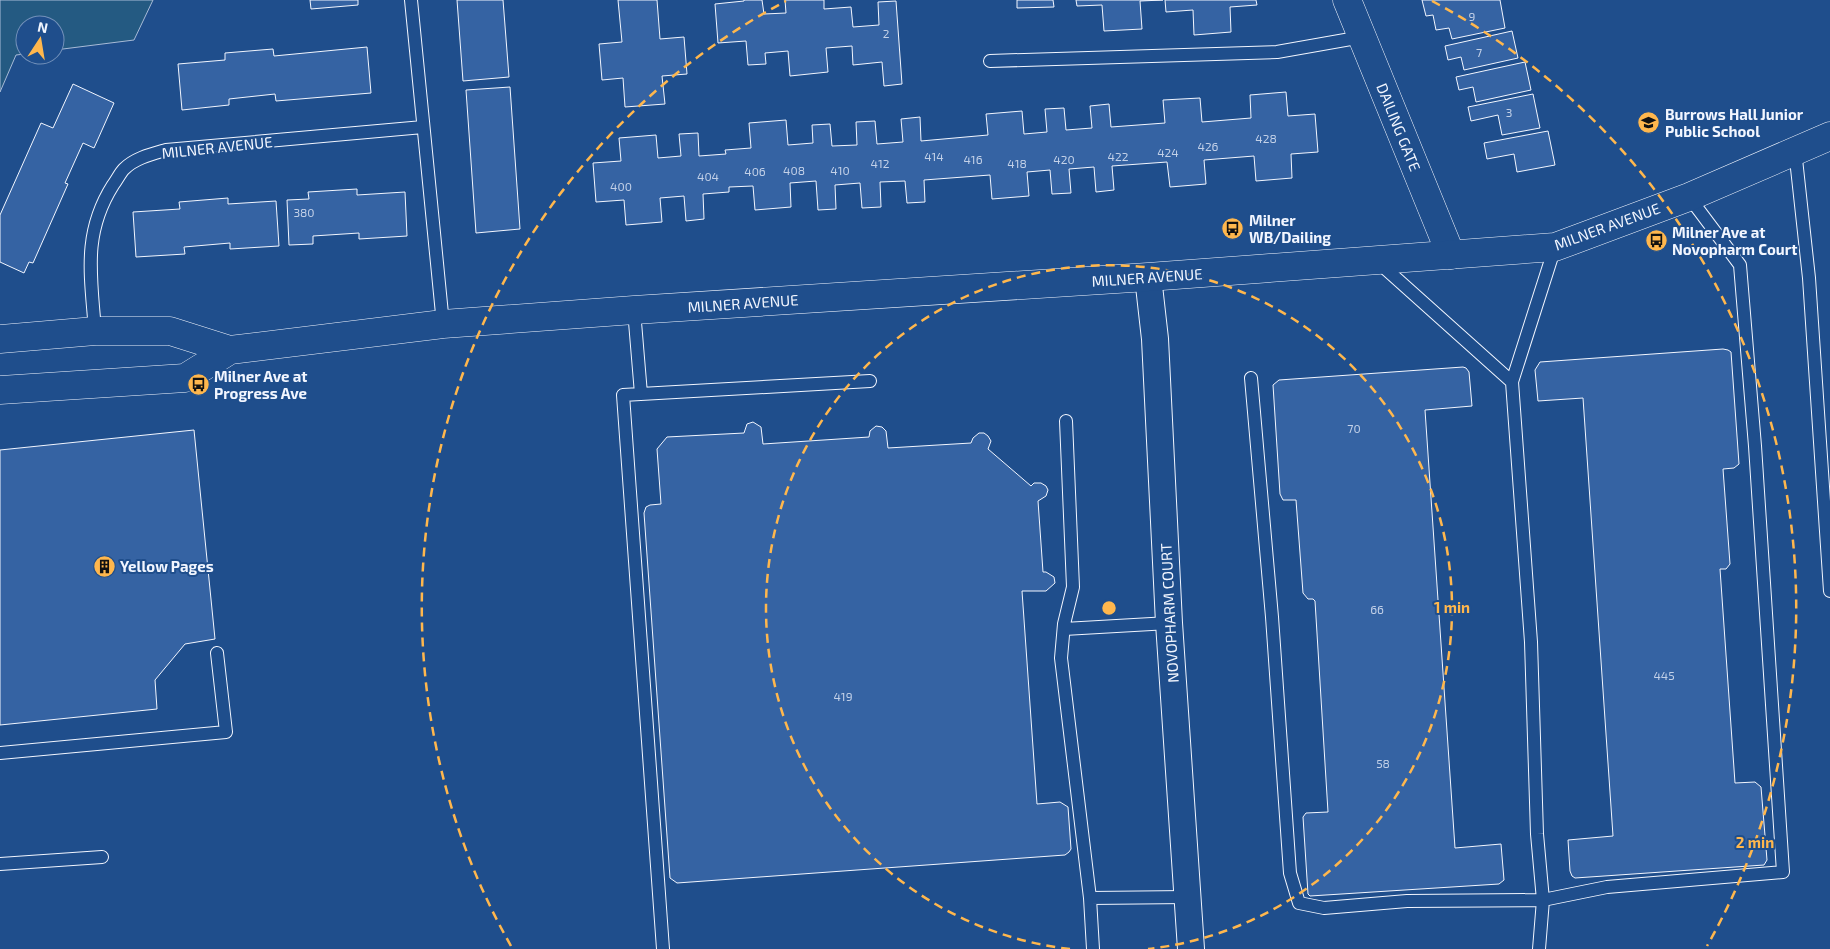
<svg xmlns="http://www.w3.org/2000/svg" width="1830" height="949" font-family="'Exo 2',sans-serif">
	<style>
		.green { fill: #245a82; stroke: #a8bbd7 }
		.building { fill: #3563a3; stroke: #f2f6ff }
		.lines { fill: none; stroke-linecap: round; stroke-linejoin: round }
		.service-casing { stroke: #f2f6ff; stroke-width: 14 }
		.minor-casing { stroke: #f2f6ff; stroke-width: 28 }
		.tertiary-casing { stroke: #f2f6ff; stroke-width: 29 }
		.secondary-casing { stroke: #f2f6ff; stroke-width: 29 }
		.service { stroke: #1f4e8c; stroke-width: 12 }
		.minor { stroke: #1f4e8c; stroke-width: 26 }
		.tertiary { stroke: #1f4e8c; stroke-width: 28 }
		.secondary { stroke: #1f4e8c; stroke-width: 28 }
		.ring { fill: none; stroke: #ffb74d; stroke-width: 2.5; stroke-dasharray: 9 6 }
		.labels { text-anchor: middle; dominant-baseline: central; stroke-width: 4; stroke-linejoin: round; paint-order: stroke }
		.number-label { font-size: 12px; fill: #c3d1e8 }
		.poi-label { font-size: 15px; font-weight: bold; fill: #f2f6ff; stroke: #1f4e8c; text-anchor: start }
		.street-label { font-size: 15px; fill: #f2f6ff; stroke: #1f4e8c }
		.centre { fill: #ffb74d; stroke: #1f4e8c; stroke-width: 2.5 }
		.ring-label { font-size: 15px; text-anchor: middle; font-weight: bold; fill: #ffb74d; stroke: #1f4e8c; stroke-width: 4; stroke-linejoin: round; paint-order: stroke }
	</style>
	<rect width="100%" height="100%" fill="#1f4e8c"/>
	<path class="green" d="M0,0H153L134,40L55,50V25H25V54L16,55L0,92Z"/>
	<path class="building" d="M310,0H358V5L311,9Z
		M457,0H503L509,77L463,81Z
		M618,0H657L660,39L684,37L687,74L662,76L665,104L625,107L623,78L602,80L599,44L622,42Z
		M744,0H762L764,14L786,13L785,0H824V9L851,7L853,27L879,25L878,2L896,1L902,84L884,86L882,62L853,65L852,46L826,48L828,72L790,76L788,51L765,53L766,64L748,65L746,41L718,43L715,4L744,1Z
		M1017,0H1053L1054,7L1017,8Z
		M1076,0H1163L1140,1L1142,29L1104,31L1102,5L1077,6Z
		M1165,0H1256L1257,5L1230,7L1231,32L1194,35L1193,10L1166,12Z
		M1422,0H1500L1505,28L1452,39L1449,28L1436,30L1433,15L1426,16Z
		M1512,31L1518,58L1464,70L1461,57L1448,60L1445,46Z
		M367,47L371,93L276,101L275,94L238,98L229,99V105L182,110L178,64L225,60V53L273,49L274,56Z
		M1525,62L1531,90L1476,102L1473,87L1459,90L1456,77Z
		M73,84L114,103L94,148L83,143L65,183L68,184L33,263L29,262L24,273L0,262V215L41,123L53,128Z
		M510,87L520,229L476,233L466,90Z
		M1286,92L1288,116L1315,114L1318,152L1291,154L1292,178L1256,181L1254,156L1204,160L1206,184L1170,187L1167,162L1112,166L1114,190L1096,192L1094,167L1069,169L1071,193L1052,194L1050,170L1027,172L1029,196L992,199L990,175L924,180L925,202L907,203L905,181L880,182L881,207L862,208L860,183L835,185L836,209L818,210L816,181L790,183L791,207L755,210L753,186L729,187V192L703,194L704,219L686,221L684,196L660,198L662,222L626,225L624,200L596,202L593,163L621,161L619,138L656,135L658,158L681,156L679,134L698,133L699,156L726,154L725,150L751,148L749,123L786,120L788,145L813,143L812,125L830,124L832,146L857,145L856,122L875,121L877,144L903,142L901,119L920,117L921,141L988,135L986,114L1022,111L1024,134L1047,132L1045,109L1064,108L1066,130L1092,128L1090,106L1109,104L1111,127L1165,123L1163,100L1200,98L1202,122L1251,118L1250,95Z
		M1533,94L1540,128L1502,135L1498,115L1471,121L1468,107Z
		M1548,131L1555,165L1517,172L1514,154L1487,159L1484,143Z
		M357,189V195L405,192L407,236L359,239V233L313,236V244L289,245L287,200L309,199L308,192Z
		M228,198V204L276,201L279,246L230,249V243L184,247L185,254L136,257L133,212L180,209L179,202Z
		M1723,349L1728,350L1731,352L1739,464L1734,468L1723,469L1730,564L1726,569H1720L1735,783L1755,782L1761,787L1767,860L1764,865L1575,878L1572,876L1570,871L1568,840L1613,836L1583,398L1538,401L1535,370L1540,362Z
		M1463,367L1466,368L1469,372L1472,406L1425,410L1455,848L1501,844L1504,880L1499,884L1310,896L1308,894L1303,817L1306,813L1328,812L1315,601L1313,599H1308L1303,593L1296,500H1283L1280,494L1273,385L1279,380Z
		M753,422L761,427L763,444L869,437L870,431L876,426L882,427L886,431L888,448L971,443L973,438L979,433H984L988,436L991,441L988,449L1031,486L1034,483H1041L1046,486L1048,490L1046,496L1038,501L1043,572H1046L1054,577L1055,583L1046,591H1022L1037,804L1060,802L1068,807L1071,849L1069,852L1065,855L677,883L670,878L644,513L646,507L650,505L661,504L657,449L667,437L744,433L747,424Z
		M194,430L215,639L185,644L155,680L157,709L0,725V450Z"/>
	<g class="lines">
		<defs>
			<path id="service" d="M411,0L443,324
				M990,61L1277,52L1362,37
				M1795,150L1809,278L1830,591
				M1378,262L1512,382
				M634,310L641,394
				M95,331C91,276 82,234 113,185C117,180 120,173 124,169C135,158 152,154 166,150L423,127
				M1251,378L1272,617L1290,873L1299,903L1324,908L1407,901L1543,900L1537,834L1531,642L1512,382L1555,247
				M1066,421L1073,587L1064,624L1061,658L1090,898
				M1064,629L1169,623
				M0,753L226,732L217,653
				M0,864L102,857
				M663,949L623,395L870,381
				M1093,949L1090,898L1187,897
				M1539,949L1543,900L1607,887L1783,872L1755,446L1740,265L1689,197"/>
			<path id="minor" d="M1148,277L1155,339L1169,623L1191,949"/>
			<path id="tertiary" d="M1347,0L1451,255"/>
			<path id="secondary" d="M0,339L95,331H170L230,350L443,324L634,310L1148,277L1555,247L1689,197L1830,136
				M0,390L185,378L230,350"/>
		</defs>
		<use href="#service" class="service-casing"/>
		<use href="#minor" class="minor-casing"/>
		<use href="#tertiary" class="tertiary-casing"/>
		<use href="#secondary" class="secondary-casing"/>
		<use href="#service" class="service"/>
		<use href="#minor" class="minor"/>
		<use href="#tertiary" class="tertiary"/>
		<use href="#secondary" class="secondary"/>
	</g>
	<g class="ring">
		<path d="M1070 949A343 343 0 1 1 1148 949"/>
		<path d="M511 946A687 687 0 0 1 786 1M1432 1A687 687 0 0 1 1707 946"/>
	</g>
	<defs>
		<symbol id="school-disc" viewBox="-11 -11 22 22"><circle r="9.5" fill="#ffb74d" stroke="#1f4e8c"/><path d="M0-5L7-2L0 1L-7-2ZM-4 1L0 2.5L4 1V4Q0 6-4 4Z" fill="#111"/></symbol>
		<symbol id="bus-disc" viewBox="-11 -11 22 22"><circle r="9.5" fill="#ffb74d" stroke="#1f4e8c"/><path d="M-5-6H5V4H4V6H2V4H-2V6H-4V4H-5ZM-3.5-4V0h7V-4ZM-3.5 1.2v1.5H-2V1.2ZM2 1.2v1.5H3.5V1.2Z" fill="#111"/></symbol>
		<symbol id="building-disc" viewBox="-11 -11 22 22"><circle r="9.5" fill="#ffb74d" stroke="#1f4e8c"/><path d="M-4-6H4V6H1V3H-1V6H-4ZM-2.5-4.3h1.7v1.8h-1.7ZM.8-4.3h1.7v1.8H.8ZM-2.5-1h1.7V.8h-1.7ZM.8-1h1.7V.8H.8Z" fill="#111"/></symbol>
	</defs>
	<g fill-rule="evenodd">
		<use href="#school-disc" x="1636" y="110" width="25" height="25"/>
		<use href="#bus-disc" x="1220" y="216" width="25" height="25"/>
		<use href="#bus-disc" x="1644" y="228" width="25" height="25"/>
		<use href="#bus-disc" x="186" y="372" width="25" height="25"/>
		<use href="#building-disc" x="92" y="554" width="25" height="25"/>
	</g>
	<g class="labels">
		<g class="number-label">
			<text x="1472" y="16">9</text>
			<text x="886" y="33">2</text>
			<text x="1479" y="52">7</text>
			<text x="1509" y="112">3</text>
			<text x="1266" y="138">428</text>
			<text x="1208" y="146">426</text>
			<text x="1168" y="152">424</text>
			<text x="934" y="156">414</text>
			<text x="1118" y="156">422</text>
			<text x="973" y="159">416</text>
			<text x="1064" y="159">420</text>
			<text x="880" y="163">412</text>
			<text x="1017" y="163">418</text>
			<text x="794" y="170">408</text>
			<text x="840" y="170">410</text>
			<text x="755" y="171">406</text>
			<text x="708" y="176">404</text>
			<text x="621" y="186">400</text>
			<text x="304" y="212">380</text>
			<text x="1354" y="428">70</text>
			<text x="1377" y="609">66</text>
			<text x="1664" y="675">445</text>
			<text x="843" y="696">419</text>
			<text x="1383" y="763">58</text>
		</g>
		<g class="poi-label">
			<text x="1665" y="114">Burrows Hall Junior<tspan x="1665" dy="17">Public School</tspan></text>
			<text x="1249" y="220">Milner<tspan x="1249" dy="17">WB/Dailing</tspan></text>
			<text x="1672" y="232">Milner Ave at<tspan x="1672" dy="17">Novopharm Court</tspan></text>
			<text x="214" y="376">Milner Ave at<tspan x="214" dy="17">Progress Ave</tspan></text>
			<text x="120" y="566">Yellow Pages</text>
		</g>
		<g class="street-label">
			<text transform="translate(1399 127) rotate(68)">DAILING GATE</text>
			<text transform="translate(217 147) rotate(-6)">MILNER AVENUE</text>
			<text transform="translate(1607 226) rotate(-20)">MILNER AVENUE</text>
			<text transform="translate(1147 277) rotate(-4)">MILNER AVENUE</text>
			<text transform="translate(743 303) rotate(-4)">MILNER AVENUE</text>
			<text transform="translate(1169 613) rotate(-93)">NOVOPHARM COURT</text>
		</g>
	</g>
	<circle cx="1109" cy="608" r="8" class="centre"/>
	<g class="ring-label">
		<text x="1452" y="613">1 min</text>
		<text x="1755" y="848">2 min</text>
	</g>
	<g transform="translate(40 40) rotate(12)"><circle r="24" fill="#1f4e8c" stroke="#7391ba"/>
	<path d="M0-4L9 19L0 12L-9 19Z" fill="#ffb74d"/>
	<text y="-8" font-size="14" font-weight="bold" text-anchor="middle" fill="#f2f6ff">N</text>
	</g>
</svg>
